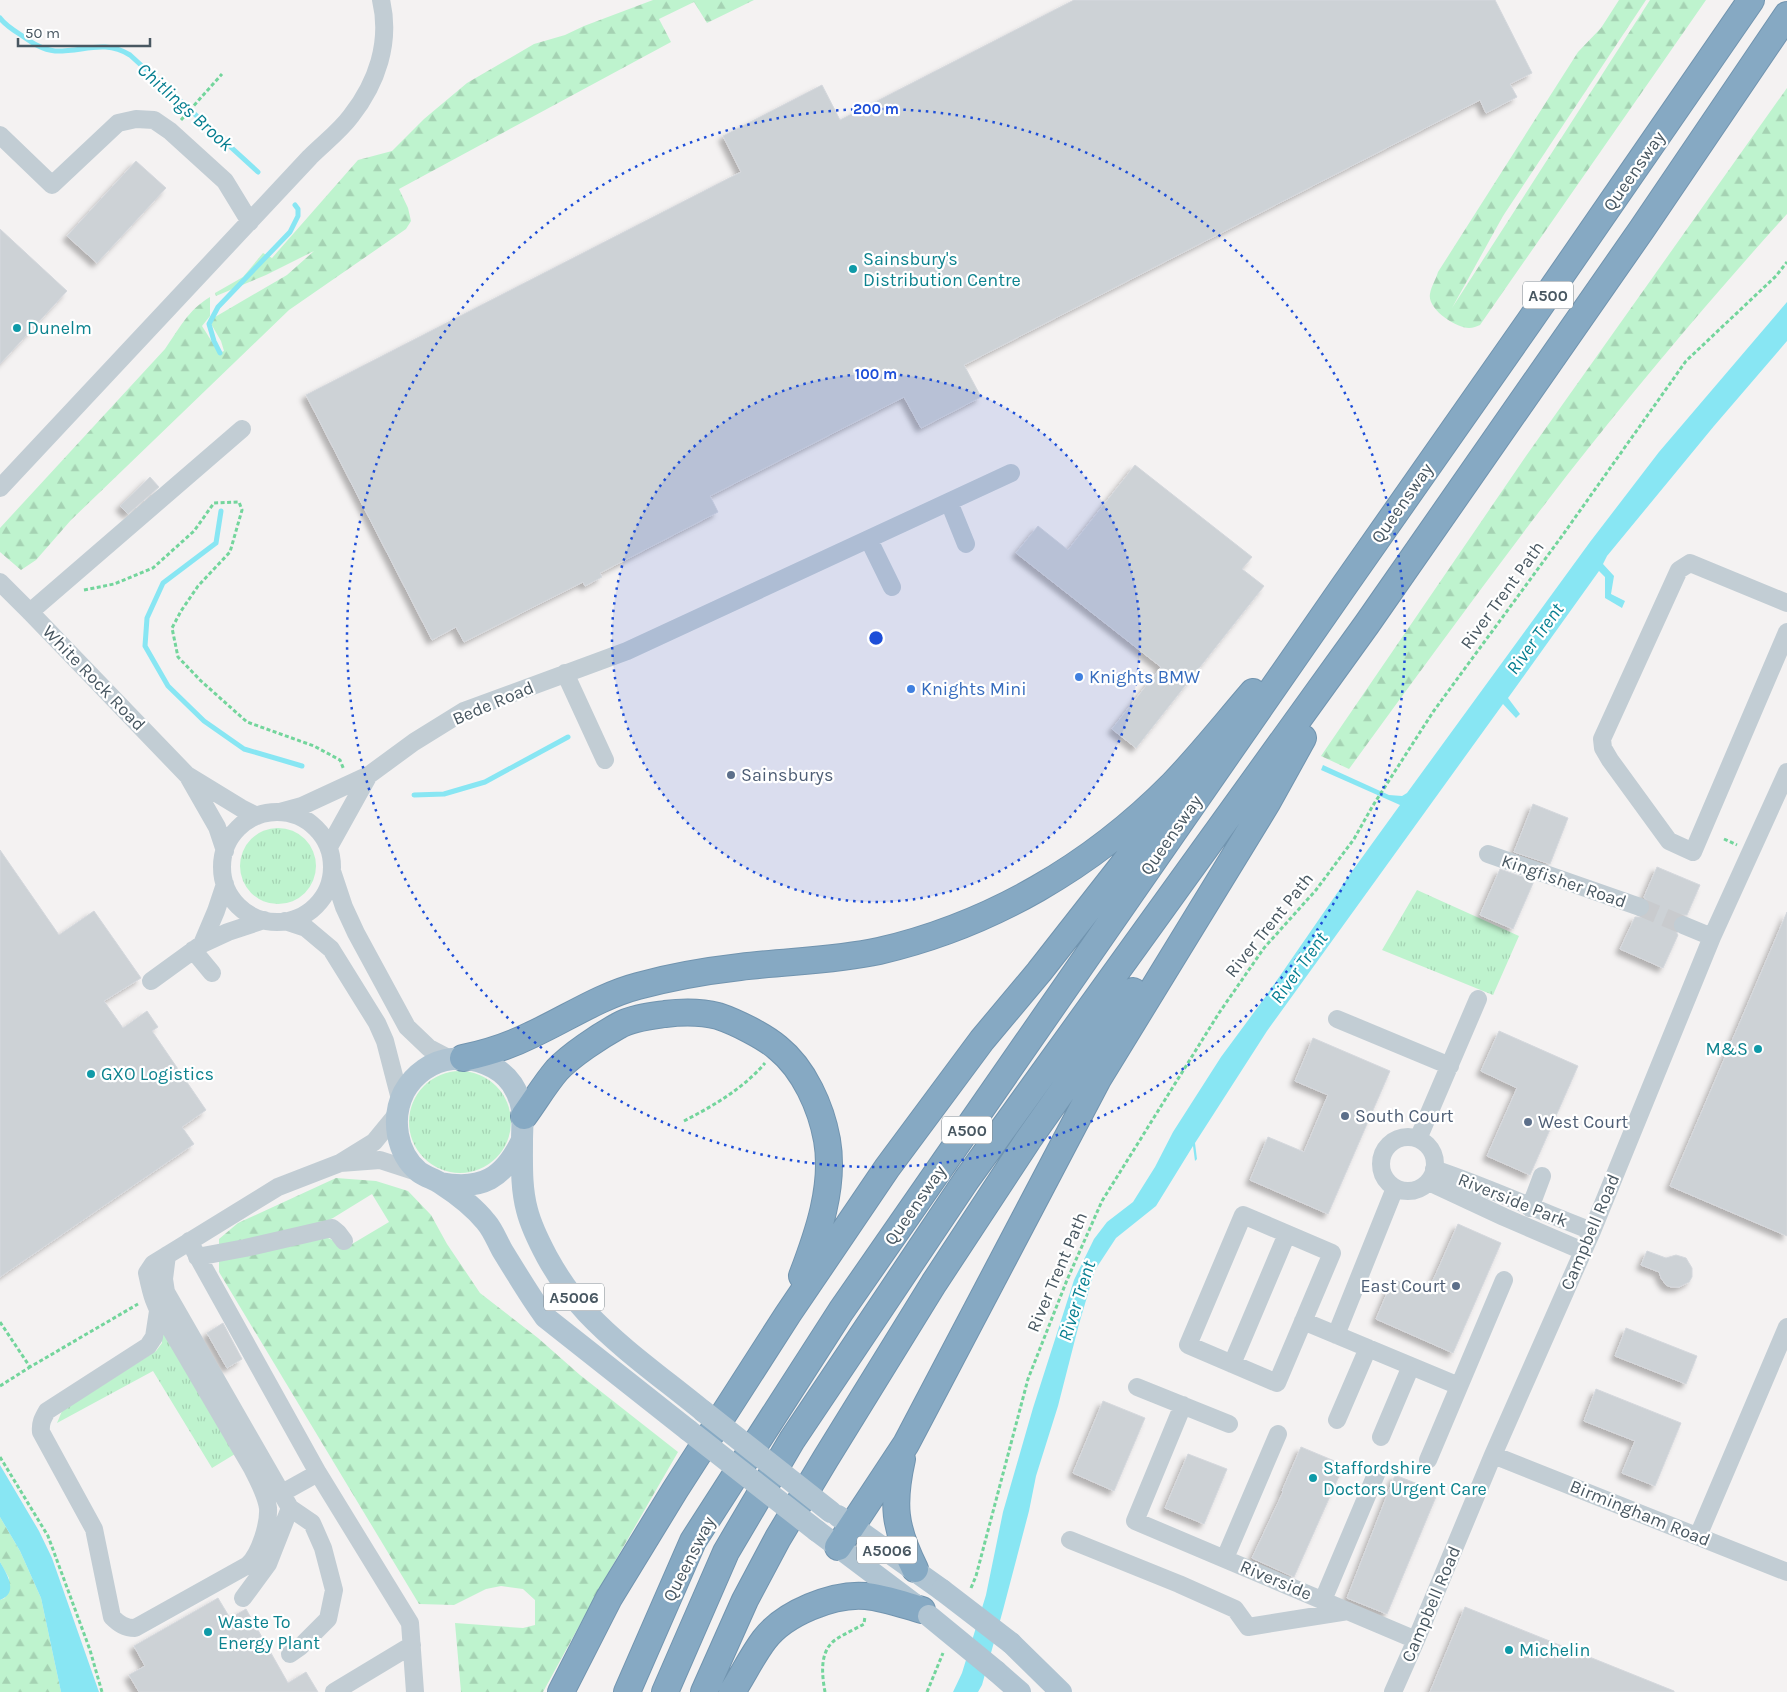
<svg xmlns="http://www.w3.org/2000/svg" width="1787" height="1692" viewBox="0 0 1787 1692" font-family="Karla,sans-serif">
	<defs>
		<pattern id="grass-tufts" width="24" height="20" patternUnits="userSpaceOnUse" patternTransform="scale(1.25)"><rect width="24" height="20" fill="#bef3ce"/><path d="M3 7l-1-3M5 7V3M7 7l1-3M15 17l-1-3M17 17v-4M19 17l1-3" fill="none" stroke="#a5d2b3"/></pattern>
		<pattern id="forest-firs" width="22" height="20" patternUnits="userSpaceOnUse" patternTransform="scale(1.25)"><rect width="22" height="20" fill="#bef3ce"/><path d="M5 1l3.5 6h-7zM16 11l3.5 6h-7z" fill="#a5d2b3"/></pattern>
		<filter id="shadow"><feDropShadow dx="-4.5" dy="4.5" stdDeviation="2.5" flood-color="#0004"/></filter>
	</defs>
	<rect width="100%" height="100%" fill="#f4f2f2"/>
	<!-- grass -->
	<path fill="url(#grass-tufts)" d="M240 866a38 38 0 1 1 76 0a38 38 0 1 1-76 0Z
		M1417,890L1519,936L1493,995L1382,950Z
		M409 1122a51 51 0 1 1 102 0a51 51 0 1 1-102 0Z
		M162,1329L235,1454L212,1468L153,1371L57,1423L62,1411L156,1351L162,1343Z"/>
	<!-- forest -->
	<path fill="url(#forest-firs)" d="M653,0H754L707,23L694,2L659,19L671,42L399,189L408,208L411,221L406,229L289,310L71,520L36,560L21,570L0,552V528L165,349C179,329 188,310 210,297V316L202,326L219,353L224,351L221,341L210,322L215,317L287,275L314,251L266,275L216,296L215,293L243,277L263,253L272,258L358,160L392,151L424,119L467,83L534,44L565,35L584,26Z
		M1619,0H1646L1503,216L1452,308L1650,0H1706L1480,325C1477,326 1473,328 1469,328C1456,328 1427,309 1430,294C1431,287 1436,279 1438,272L1578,52L1601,28Z
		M1787,88V214C1711,298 1638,385 1568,474C1493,571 1421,670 1349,769L1321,756L1526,456Z
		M336,1178L376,1181L408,1191L431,1215L447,1244L480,1293L538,1338L580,1375L678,1452L607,1575L543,1692H461L455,1623L523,1628L535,1625V1600L523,1589L501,1586L486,1589L454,1605L419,1604L219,1272V1256L326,1237L347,1247L389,1222L372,1194L333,1218L316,1226L219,1248V1239L238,1223Z
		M0,1517L20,1551L41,1598L61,1692H0V1600L5,1598L9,1578L0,1562Z"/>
	<!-- water -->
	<path fill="#88e6f3" d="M1787,302V341L1714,426L1607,556L1603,564L1614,576L1611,594L1625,601L1622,608L1605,598V577L1599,571L1508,698L1520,714L1516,718L1503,704L1267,1031L1195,1143L1197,1159L1195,1161L1193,1146L1156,1206L1116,1238L1095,1270L1079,1324L1058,1406L1036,1476L1029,1511L1003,1610L982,1685L978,1692H953L962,1673L986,1595L1003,1512L1033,1408L1074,1280L1094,1239L1107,1222L1133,1202L1155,1167L1173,1132L1221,1057L1266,996L1353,870L1400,805L1321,770L1323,765L1389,795L1402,796L1407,793L1590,542L1659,452Z
		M0,1465L39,1531L52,1558L99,1692H61L41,1598L20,1551L0,1517Z
		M0,1562C7,1574 19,1593 0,1600Z"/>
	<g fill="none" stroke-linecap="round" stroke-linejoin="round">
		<!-- stream -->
		<path stroke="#88e6f3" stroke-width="5" d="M0,18C5,25 13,30 21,35C31,42 42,50 55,51C83,52 104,39 130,55L258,172
			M220,353L214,341L209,324L218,307L290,232L298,216V209L295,205
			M221,511L216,543L163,583L147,618L145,646L168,686L204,721L244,749L302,766
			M414,795L444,794L485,782L568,737"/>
	</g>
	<!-- building -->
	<path fill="#cdd2d6" stroke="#d5d8dd" filter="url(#shadow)" d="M1074,0H1495L1532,73L1510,84L1517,97L1486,113L1480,100L964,365L981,397L921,428L904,397L710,496L718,512L600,573L602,577L585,586L583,582L464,642L456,627L432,640L306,395L741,172L723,136L822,85L840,120Z
		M136,161L166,188L97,263L67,236Z
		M0,229L67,291L0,364Z
		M1135,465L1252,557L1242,569L1264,586L1136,748L1112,729L1161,667L1016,553L1038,526L1068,550Z
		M150,477L159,487L128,514L120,506Z
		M1533,804L1568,818L1550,864L1514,852Z
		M0,850L59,935L94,911L141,978L104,1001L123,1028L147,1011L158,1027L152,1031L206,1110L182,1127L194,1144L0,1277Z
		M1657,867L1700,885L1687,915H1681L1673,921V927L1678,935L1663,968L1620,949L1635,917H1642L1650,911V905L1644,897Z
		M1500,869L1534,881L1513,929L1480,915Z
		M1787,912V1236L1670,1186Z
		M1499,1031L1578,1066L1530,1175L1487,1156L1517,1088L1481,1071Z
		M1313,1038L1390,1071L1328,1214L1250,1180L1268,1137L1304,1152L1328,1095L1295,1081Z
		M1458,1224L1501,1243L1453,1353L1376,1319L1393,1279L1427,1294Z
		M1647,1251L1666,1258L1676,1255L1686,1258L1692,1268V1277L1689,1282L1679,1287H1671L1666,1285L1661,1278L1659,1272L1641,1265Z
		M223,1323L242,1359L227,1368L207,1333Z
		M1626,1328L1697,1356L1686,1384L1615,1356Z
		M1596,1389L1681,1423L1655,1486L1622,1473L1635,1441L1584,1421Z
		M1103,1401L1145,1418L1114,1491L1073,1473Z
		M1301,1447L1344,1465L1294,1577L1252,1558L1283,1492L1282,1491Z
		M1188,1454L1227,1469L1204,1524L1165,1508Z
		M1395,1475L1438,1492L1387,1614L1347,1598Z
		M218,1598L230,1618L246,1609L288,1683L306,1672L318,1692H139L129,1675L145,1666L134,1646Z
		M1465,1607L1674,1691V1692H1430Z"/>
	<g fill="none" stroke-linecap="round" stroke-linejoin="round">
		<!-- minor-tunnel -->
		<path stroke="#c9cbce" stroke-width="18" stroke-dasharray="18 9" stroke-linecap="butt" d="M1640,907L1683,925"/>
		<!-- highway casing -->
		<g stroke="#7194af" stroke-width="28">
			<path id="highway" d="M463,1058C487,1053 509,1046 531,1035C566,1019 600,996 638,986C671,977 705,971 740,967C786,961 833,961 879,951C991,925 1092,866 1173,784C1201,755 1227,722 1253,692
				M524,1116C535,1101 545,1084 557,1070C571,1055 600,1036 618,1026C631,1018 651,1016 665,1014C682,1012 702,1012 718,1016C736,1022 764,1036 778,1048C804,1069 821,1107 827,1140C835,1186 818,1234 802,1276
				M902,1459C892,1504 894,1527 915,1569
				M838,1547L906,1444L1098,1079L1267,803L1303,738
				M561,1692L609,1598L675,1490L788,1314L887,1168L982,1040L1039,972L1184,787
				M627,1692L693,1541L841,1311L1342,589L1529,322L1751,0
				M665,1692L726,1552L792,1440L967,1179L1367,624L1642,229L1787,15
				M704,1692L745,1600L778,1538L826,1458L934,1283L1028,1140L1133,991
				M732,1692C743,1675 752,1656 764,1640C784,1613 834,1593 866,1596C885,1598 904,1605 922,1610"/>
		</g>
		<!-- path -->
		<path stroke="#73d59c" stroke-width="3" stroke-dasharray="4 2.5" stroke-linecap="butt" d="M181,120L222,74
			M84,590L114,584L153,568L194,531L214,503L239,502L242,510L230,552L198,586L181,611L172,628L178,657L201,681L247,722L314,746L340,760L344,770
			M1724,839L1737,845
			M684,1121C713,1106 744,1088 765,1063
			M0,1322L30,1367L138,1304
			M0,1386L30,1367
			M0,1457L48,1536L90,1650L102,1692
			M971,1588L976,1576L1028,1379L1067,1280L1102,1201L1219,1013L1264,948L1316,890L1354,839L1372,807L1433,712L1562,536L1686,361L1776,276L1787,262
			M825,1692C822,1675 819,1652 835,1640C844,1634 855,1629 864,1624L865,1616
			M927,1692L943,1653"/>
		<!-- minor -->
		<path stroke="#c2cdd4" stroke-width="18" d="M0,135L52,185L118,123L136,119L154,120L170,131L225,181L250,222
			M0,488L310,157C324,143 340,131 351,116C377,83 391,42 381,0
			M949,502L966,544
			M869,540L892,587
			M0,582L30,612L187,775L241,808L257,816
			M1787,603L1690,563L1679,570L1602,739L1603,748L1610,760L1669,841L1693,852L1787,632
			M30,612L242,429
			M565,673L605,760
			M189,778L217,827L225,851
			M280,812L302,806L369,775L414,742L464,711L627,651L1011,473
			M222 867a55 55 0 1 1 110 0a55 55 0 1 1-110 0Z
			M329,847L369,775
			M1488,854L1640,907
			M332,871L344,907L356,933L407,1027L429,1048L450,1059
			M285,921L306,928L331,949L377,1023L385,1041L400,1099
			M1683,925L1712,937
			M202,944L216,911L225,884
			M193,950L212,973
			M151,981L202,944L228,932L264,920
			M1337,1019L1450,1066
			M397,1114L374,1142L340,1163L380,1160L420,1173
			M1381 1164a27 27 0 1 1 54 0a27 27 0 1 1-54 0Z
			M1418,1139L1478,999
			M1434,1169C1488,1187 1539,1211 1592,1231
			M1429,1182L1504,1217L1583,1251
			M1530,1208L1542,1176
			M1243,1215L1332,1253L1277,1383L1188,1345Z
			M189,1241L318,1473L410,1623L415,1692
			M167,1255L164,1279L166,1292L290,1508L268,1564L243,1598
			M197,1257L245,1248L332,1228L338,1233L344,1241
			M158,1311L154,1337L148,1346L47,1411C43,1418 40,1423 41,1432L94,1529L112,1617C119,1624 125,1628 135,1628L248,1565C260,1554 269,1524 268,1508C266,1494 258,1480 252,1468L167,1323C154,1307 151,1292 147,1273L153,1264L278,1187L340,1163
			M1303,1321L1459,1386
			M1336,1335L1395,1188
			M1232,1364L1287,1234
			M1137,1387L1229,1424
			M1183,1405L1135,1521L1416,1640
			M1337,1420L1368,1348
			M1381,1437L1411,1366
			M1493,1455L1787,1572
			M1428,1460L1504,1280
			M282,1493L318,1473
			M1698,1536L1787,1327
			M1070,1540L1179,1584L1235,1609L1248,1627L1348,1611
			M1225,1558L1278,1434
			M1323,1600L1377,1472
			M290,1654L300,1647L328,1619L334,1590L323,1548L312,1523L290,1508
			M334,1692L412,1645
			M1393,1692L1416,1640L1493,1455L1592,1231L1712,937L1787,772"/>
		<!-- major -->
		<path stroke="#b0c4d2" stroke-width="22" d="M440,1183C482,1191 504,1178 522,1140
			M688,1430L545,1317L536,1304C524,1286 513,1268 502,1250C497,1241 493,1230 486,1222C474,1207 457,1194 440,1183C434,1179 426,1177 419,1172C396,1153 391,1118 404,1092C414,1074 432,1061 452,1059C474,1057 499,1065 512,1084C526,1106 522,1118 522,1142C522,1164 521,1188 527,1210C531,1226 539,1242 547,1257C558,1277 571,1296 587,1313C621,1349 664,1379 703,1411
			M838,1516L942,1590
			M817,1531L918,1607
			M1011,1643L1061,1692
			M996,1671L1020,1692"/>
		<!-- highway -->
		<use href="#highway" stroke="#86a9c3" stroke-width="26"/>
		<!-- major-bridge -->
		<path stroke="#b0c4d2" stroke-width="22" d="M703,1411L831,1512
			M688,1430L817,1531
			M942,1590L1011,1643
			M929,1616L996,1671"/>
	</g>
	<!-- distance rings -->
	<circle cx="876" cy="638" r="264" fill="#1d4ed8" fill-opacity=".12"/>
	<g fill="none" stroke="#1d4ed8" stroke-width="2.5" stroke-dasharray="2.5 5">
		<circle cx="876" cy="638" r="264"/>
		<circle cx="876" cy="638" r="529"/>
	</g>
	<!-- markers -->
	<g fill="#0f9aa8" stroke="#fff" stroke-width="2">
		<circle cx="853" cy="269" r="5"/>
		<circle cx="17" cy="328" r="5"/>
		<circle cx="1758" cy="1049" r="5"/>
		<circle cx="91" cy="1074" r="5"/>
		<circle cx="1313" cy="1478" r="5"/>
		<circle cx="208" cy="1632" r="5"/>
		<circle cx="1509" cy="1650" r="5"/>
	</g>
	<g fill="#3f7fe0" stroke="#fff" stroke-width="2">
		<circle cx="1079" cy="677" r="5"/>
		<circle cx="911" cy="689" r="5"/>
	</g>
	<g fill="#5c6f8a" stroke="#fff" stroke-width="2">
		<circle cx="731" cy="775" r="5"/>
		<circle cx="1345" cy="1116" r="5"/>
		<circle cx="1528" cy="1122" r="5"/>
		<circle cx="1456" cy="1286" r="5"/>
	</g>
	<g text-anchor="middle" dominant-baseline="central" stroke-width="4.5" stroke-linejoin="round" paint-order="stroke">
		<!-- shield labels -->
		<g fill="#fff" stroke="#7f8990" stroke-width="1">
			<rect x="1523" y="281.5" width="50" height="27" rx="4"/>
			<rect x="942" y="1116.5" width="50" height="27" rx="4"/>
			<rect x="544" y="1283.5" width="60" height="27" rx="4"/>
			<rect x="857" y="1536.5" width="60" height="27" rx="4"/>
		</g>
		<g font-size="16" font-weight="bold" fill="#485761">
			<text x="1548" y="295">A500</text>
			<text x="967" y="1130">A500</text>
			<text x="574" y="1297">A5006</text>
			<text x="887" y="1550">A5006</text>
		</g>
		<!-- street labels -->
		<g font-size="18" fill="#485761" stroke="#fff">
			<text transform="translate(1634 171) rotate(-55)">Queensway</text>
			<text transform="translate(1402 503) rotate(-55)">Queensway</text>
			<text transform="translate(1502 595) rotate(-54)">River Trent Path</text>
			<text transform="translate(94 678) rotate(46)">White Rock Road</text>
			<text transform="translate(493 703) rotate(-23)">Bede Road</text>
			<text transform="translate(1171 835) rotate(-55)">Queensway</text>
			<text transform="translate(1564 881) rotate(19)">Kingfisher Road</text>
			<text transform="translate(1269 925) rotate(-51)">River Trent Path</text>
			<text transform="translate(1513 1200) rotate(22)">Riverside Park</text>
			<text transform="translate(915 1205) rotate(-55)">Queensway</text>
			<text transform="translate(1590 1232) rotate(-67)">Campbell Road</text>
			<text transform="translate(1057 1272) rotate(-67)">River Trent Path</text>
			<text transform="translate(1640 1513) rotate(22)">Birmingham Road</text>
			<text transform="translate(689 1559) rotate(-63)">Queensway</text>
			<text transform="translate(1276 1580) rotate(23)">Riverside</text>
			<text transform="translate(1431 1604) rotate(-67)">Campbell Road</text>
		</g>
		<!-- culture labels -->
		<g font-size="18" fill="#0d838f" stroke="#fff" text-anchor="start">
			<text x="863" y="259">Sainsbury's<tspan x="863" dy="21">Distribution Centre</tspan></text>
			<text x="27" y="328">Dunelm</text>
			<text x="1748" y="1049" text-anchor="end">M&amp;S</text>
			<text x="101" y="1074">GXO Logistics</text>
			<text x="1323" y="1468">Staffordshire<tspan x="1323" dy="21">Doctors Urgent Care</tspan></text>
			<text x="218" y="1622">Waste To<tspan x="218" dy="21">Energy Plant</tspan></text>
			<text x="1519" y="1650">Michelin</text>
		</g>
		<!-- shop labels -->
		<g font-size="18" fill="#366cbe" stroke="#fff" text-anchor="start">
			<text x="1089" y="677">Knights BMW</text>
			<text x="921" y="689">Knights Mini</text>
		</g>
		<!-- service labels -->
		<g font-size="18" fill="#4e5e75" stroke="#fff" text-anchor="start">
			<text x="741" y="775">Sainsburys</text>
			<text x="1355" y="1116">South Court</text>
			<text x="1538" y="1122">West Court</text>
			<text x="1446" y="1286" text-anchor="end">East Court</text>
		</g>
		<!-- water labels -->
		<g font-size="19" font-style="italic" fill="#057e90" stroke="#fff">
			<text transform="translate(185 107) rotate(42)">Chitlings Brook</text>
			<text transform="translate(1535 639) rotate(-54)">River Trent</text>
			<text transform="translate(1299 968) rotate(-54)">River Trent</text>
			<text transform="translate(1077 1301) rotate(-72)">River Trent</text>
		</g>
	</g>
	<circle cx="876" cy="638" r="8" fill="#1d4ed8" stroke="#fff" stroke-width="2.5"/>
	<g font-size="15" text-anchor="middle" font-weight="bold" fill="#1d4ed8" stroke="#fff" stroke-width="4.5" stroke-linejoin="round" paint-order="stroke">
		<text x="876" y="114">200 m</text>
		<text x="876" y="379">100 m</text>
	</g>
	<!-- scale -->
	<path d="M18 38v8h132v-8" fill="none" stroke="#485761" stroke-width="2.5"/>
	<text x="25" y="38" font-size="15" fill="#485761" stroke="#ffffff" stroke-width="4" paint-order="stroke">50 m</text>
</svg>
